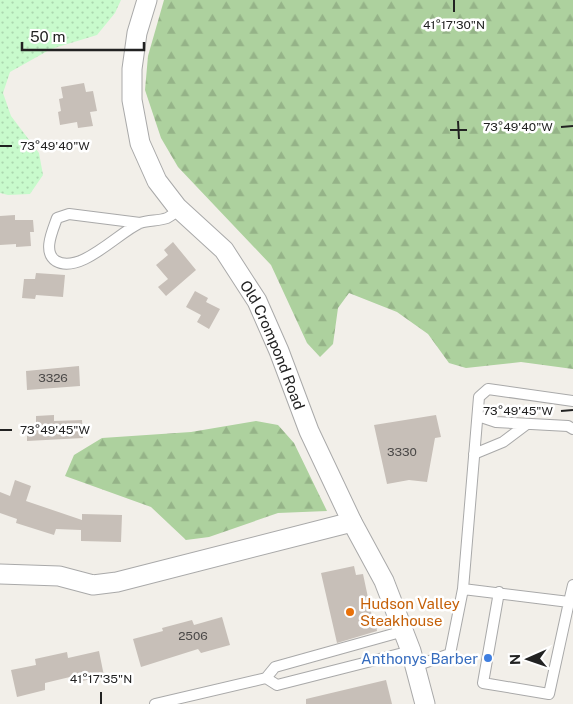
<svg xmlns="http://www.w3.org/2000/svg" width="573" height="704" viewBox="0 0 573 704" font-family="'Public Sans',sans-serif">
	<defs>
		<pattern id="forest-firs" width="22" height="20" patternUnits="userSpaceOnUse" patternTransform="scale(1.25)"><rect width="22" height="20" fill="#add19e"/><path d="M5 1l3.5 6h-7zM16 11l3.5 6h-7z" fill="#95b388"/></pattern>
		<pattern id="park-dots" width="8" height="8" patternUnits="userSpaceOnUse" patternTransform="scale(1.25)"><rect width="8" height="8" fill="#c8facc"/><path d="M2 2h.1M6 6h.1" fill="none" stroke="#acd6af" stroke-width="1.8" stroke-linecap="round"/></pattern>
	</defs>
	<rect width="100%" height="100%" fill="#f2efe9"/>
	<!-- forest -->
	<path fill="url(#forest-firs)" d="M164,0H573V369L521,362L466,368L449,363L428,334L397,312L349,293L338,308L333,344L320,357L307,343L271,265L178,167L161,138L145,90L148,56Z
		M256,421L278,425L294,443L327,511L278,513L209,537L186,540L151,507L65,476L74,455L102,438L191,432Z"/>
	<!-- park -->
	<path fill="url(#park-dots)" d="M0,0H121L115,13L97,35L51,49L10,72L3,93L11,116L39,153L43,175L30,194L8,195L0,193Z"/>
	<!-- building -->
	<path fill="#c7bfb8" d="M84,83L86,92L93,91L97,111L90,112L93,126L78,128L77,122L60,125L58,112L61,111L59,99L63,98L61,87Z
		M15,215V220H33L34,232H30L31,246L16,247V244L0,245V216Z
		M173,242L196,270L166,296L158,287L168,279L156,265L168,255L164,250Z
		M36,273L65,275L63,297L36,295L35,299L22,298L24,279H35Z
		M195,291L208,298L206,302L220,309L209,329L197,322L201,315L186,307Z
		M79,366L80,386L27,390L26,371Z
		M54,415V421L82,420L83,438L27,441V427L36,426V416Z
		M436,415L441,437L435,438L427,482L409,480L387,484L374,425Z
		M15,480L31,486L26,501L82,520V514L122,515L121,542L81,541V530L56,529L54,535L16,523L17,519L0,513V492L10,496Z
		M354,566L356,575L363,574L373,621L375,620L377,631L337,643L321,573Z
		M222,617L230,645L201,653L198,649L141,667L133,639L163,631L162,628L192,620L194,625Z
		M99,651L104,676L78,682L77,680H75L74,676L45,683V690L17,697L11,670L36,665L35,659L67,652L68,658Z
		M386,680L392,704H306V699Z"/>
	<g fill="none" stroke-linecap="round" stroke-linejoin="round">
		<!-- lane casing -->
		<g stroke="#a9a9a9" stroke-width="12">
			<path id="lane" d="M140,223L69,214L57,218C53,230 42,252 56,261C80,275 119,232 140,223C149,220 159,221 167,218C171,216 176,212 180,209
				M478,416L496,422L568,426L573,429
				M474,454L503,442L527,424
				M463,589L569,602L549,694L483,683L499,592
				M569,602L573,585
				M415,666L450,654L463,589L479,397L488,389L573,401
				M266,678L277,685L411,651
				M155,704L266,678L275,667L404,631"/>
		</g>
		<!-- street casing -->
		<g stroke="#a9a9a9" stroke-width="21">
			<g id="street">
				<path id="s1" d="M147,0L137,33L132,69V100L140,143L157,181L177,207L224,250L257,301L279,351L309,431L352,522L384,581L411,651L425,704"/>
				<path d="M0,574L59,576L93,585L117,582L352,522"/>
			</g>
		</g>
		<!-- lane -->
		<use href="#lane" stroke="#fff" stroke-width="10"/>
		<!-- street -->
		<use href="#street" stroke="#fff" stroke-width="19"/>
	</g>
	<!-- ticks -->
	<path fill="none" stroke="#222" stroke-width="2" d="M454,0V12M458,121L459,139M561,127L573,126M450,130H467M0,146H12M561,411L573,410M0,430H12M101,692V704"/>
	<!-- markers -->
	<circle fill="#e8710a" stroke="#fff" stroke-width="2" cx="350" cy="612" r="5"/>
	<circle fill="#3f7fe0" stroke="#fff" stroke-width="2" cx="488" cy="658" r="5"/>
	<g text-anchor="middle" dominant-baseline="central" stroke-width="5" stroke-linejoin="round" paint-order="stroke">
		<!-- number labels -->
		<g font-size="12" fill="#4b4948">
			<text x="53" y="378">3326</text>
			<text x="402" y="452">3330</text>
			<text x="193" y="636">2506</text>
		</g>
		<!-- street labels -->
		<g font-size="15" fill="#222" stroke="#fff">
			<text stroke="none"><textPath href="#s1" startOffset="391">Old Crompond Road</textPath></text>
		</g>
		<!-- food labels -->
		<g font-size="15" fill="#c56008" stroke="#fff" text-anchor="start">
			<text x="360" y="603">Hudson Valley<tspan x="360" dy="17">Steakhouse</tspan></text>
		</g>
		<!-- shop labels -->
		<g font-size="15" fill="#366cbe" stroke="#fff" text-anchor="end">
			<text x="478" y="658">Anthonys Barber</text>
		</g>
	</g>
	<g font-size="12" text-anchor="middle" fill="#222" stroke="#fff" stroke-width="5" stroke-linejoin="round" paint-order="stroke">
		<text x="454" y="29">41°17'30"N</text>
		<text x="518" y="131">73°49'40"W</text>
		<text x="55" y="150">73°49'40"W</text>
		<text x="518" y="415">73°49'45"W</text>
		<text x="55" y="434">73°49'45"W</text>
		<text x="101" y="683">41°17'35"N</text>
	</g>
	<!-- north arrow -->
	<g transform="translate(528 659) rotate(268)" stroke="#ffffff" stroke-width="4" paint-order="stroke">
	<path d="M0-4L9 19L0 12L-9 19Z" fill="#222222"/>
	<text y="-8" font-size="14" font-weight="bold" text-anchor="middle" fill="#222222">N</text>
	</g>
	<!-- scale -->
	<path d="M22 42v8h122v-8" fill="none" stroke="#222222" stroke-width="2.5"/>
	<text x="30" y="42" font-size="15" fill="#222222" stroke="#ffffff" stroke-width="4" paint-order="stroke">50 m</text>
</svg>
